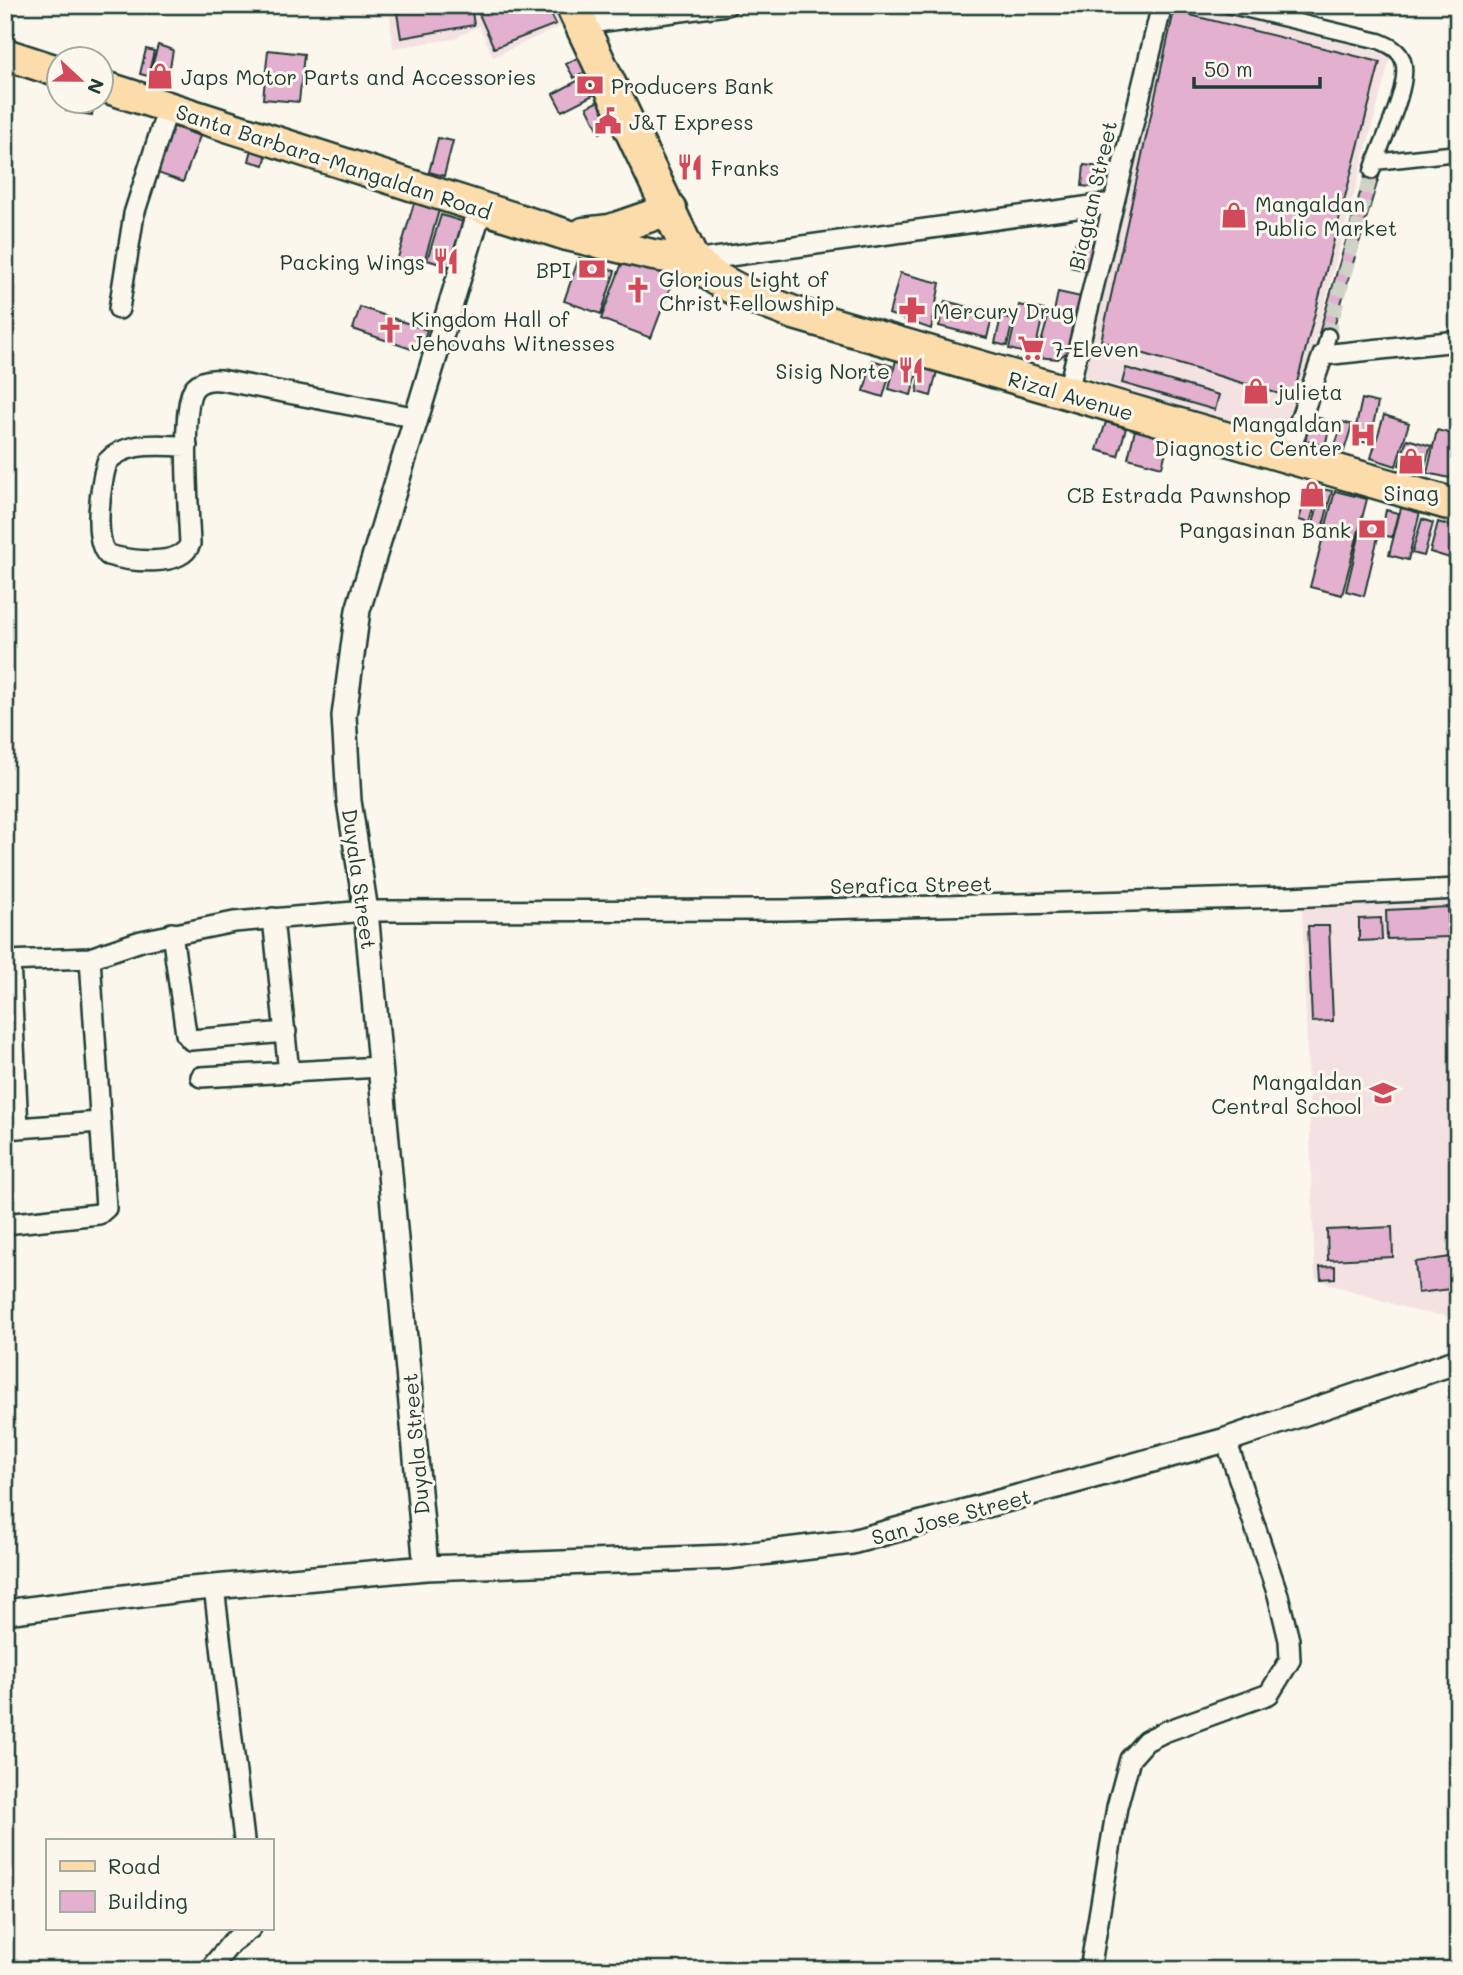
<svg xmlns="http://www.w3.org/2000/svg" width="1463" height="1975" viewBox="0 0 1463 1975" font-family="Mali,sans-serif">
	<rect width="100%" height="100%" fill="#fbf7ec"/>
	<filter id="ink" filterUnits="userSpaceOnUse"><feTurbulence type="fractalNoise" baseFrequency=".0143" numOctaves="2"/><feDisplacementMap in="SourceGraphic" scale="14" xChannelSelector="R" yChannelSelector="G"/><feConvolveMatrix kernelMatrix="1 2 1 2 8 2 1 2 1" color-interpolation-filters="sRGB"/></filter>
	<g filter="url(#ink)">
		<!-- built -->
		<path fill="#f4e2e3" d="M318,5H557L566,24L493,57L479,26L454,39L393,48L390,16Z
			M1169,5H1191L1391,55L1289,439L1083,376Z
			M1458,897V1318L1415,1311L1315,1279L1302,906Z"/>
		<!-- building -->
		<path fill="#e3b1cf" stroke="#1f3d34" stroke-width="2" d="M439,5H471L474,25L401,38L397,13Z
			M475,5H552L555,12L551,14L556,24L494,48Z
			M1174,11L1380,62L1293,398L1101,341Z
			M158,45L173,50L167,85L149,77Z
			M146,49L154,51L148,76L140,74Z
			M268,50L304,54L299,102L263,99Z
			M579,57L586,71L574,78L566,64Z
			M590,74L599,92L562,111L553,94Z
			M602,99L615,125L600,133L587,107Z
			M68,102H94L92,115L66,111Z
			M166,124L200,136L183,182L149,170Z
			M438,138L453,141L444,176L429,172Z
			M252,149L267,153L264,165L249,161Z
			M1084,165L1110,168L1108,189L1082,186Z
			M1367,169L1380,173L1331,337L1319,333Z
			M414,203L439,210L422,269L397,261Z
			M441,215L464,222L450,267L427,260Z
			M1076,241L1095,245L1089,271L1070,267Z
			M579,258L615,271L601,314L564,301Z
			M624,258L674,277L651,338L601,319Z
			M900,273L940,283L931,329L889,314Z
			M1058,292L1081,297L1076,317L1054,312Z
			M945,301L993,313L987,338L939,326Z
			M1019,305L1044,310L1034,355L1009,349Z
			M360,307L427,330L420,352L353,329Z
			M1049,314L1074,320L1067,352L1058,359L1037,357Z
			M1001,317L1013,320L1007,346L995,343Z
			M872,360L892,366L883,397L864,391Z
			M896,360L919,366L911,395L889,389Z
			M922,368L937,371L931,396L917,392Z
			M1126,368L1219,395L1215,410L1122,383Z
			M1362,399L1378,403L1369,443L1353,440Z
			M1307,415L1331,421L1325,446L1301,439Z
			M1384,415L1409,423L1396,466L1371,458Z
			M1456,419L1458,447L1450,478L1427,473L1437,430L1452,434Z
			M1106,422L1126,428L1118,456L1097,450Z
			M1343,422L1352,425L1344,451L1334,448Z
			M1135,430L1169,439L1162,467L1128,458Z
			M1407,439L1431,446L1423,472L1399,465Z
			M1308,488L1319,491L1310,523L1299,520Z
			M1322,489L1332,491L1322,531L1312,528Z
			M1335,491L1367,499L1342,595L1310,587Z
			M1401,508L1420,512L1408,560L1389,555Z
			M1386,510L1398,513L1392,537L1381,535Z
			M1422,519L1433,523L1424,556L1412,553Z
			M1363,520L1381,524L1364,596L1346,591Z
			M1438,522L1458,528L1453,559L1430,552Z
			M1448,907L1449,937L1387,939L1386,910Z
			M1381,918L1382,940L1359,941V919Z
			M1308,926H1329L1333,1021L1312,1022Z
			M1392,1227L1393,1257L1328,1260L1327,1230Z
			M1458,1256V1288L1418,1293L1415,1262Z
			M1335,1266V1278L1321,1279L1320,1267Z"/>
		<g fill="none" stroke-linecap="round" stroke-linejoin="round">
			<!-- pedestrian-tunnel -->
			<path stroke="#cfd2c7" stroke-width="14" stroke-dasharray="14 7" stroke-linecap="butt" d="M1328,336L1372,171"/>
			<!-- pedestrian casing -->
			<g stroke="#1f3d34" stroke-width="19">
				<path id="pedestrian" d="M1227,5L1379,41C1389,45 1400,50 1403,61C1411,86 1380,144 1372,171
					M1375,162L1458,153
					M1323,355L1328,336"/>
			</g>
			<!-- minor casing -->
			<g stroke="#1f3d34" stroke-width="24">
				<path id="minor" d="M582,24L727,5
					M693,261L1113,203
					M119,309L134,214L168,108
					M1067,395L1162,5
					M187,446C159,446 127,440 107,462C101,483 92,540 108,555C129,561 180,568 190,544C189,516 180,403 195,387C204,378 216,379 226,381L418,418
					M1287,458L1323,355L1458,341
					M273,918L289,1073
					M172,933L186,1034L191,1040L286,1032
					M10,960L18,1128
					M5,961L90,958L141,941L234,922L366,911L784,910L1290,897L1458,889
					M201,1077L380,1067
					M5,1129L99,1122
					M5,1224L99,1214L106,1208L90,958
					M214,1587L244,1840
					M209,1970L232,1942L251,1928
					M1090,1970L1117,1807L1130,1759L1146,1741L1164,1732L1269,1694L1290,1660L1289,1640L1278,1595L1226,1440"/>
			</g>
			<!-- tertiary casing -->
			<g stroke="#1f3d34" stroke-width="28">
				<path id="tertiary" d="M426,1568L366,911L349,801L344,716L358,610L480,208
					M5,1612L180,1590L426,1568L728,1557L852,1542L1226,1440L1458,1361"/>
			</g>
			<!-- primary casing -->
			<g stroke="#1f3d34" stroke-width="35">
				<path id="primary" d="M5,54L60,72
					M102,86L567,235L653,255L693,261
					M584,233L610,230L671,209"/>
			</g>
			<!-- trunk casing -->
			<g stroke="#1f3d34" stroke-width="37">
				<path id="trunk" d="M572,5L693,261L717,279L749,296L794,313L1458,506"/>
			</g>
			<!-- pedestrian -->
			<use href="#pedestrian" stroke="#fbf7ec" stroke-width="14"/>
			<!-- minor -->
			<use href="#minor" stroke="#fbf7ec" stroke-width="19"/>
			<!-- tertiary -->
			<use href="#tertiary" stroke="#fbf7ec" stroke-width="23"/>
			<!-- primary -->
			<use href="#primary" stroke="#fddcac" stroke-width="30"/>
			<!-- trunk -->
			<use href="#trunk" stroke="#fddcac" stroke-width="32"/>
		</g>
	</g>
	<!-- icons -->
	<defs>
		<g id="shop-bare" transform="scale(2.1)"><path d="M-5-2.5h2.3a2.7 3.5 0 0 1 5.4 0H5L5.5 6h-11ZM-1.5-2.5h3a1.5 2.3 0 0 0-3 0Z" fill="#d1495b" stroke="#fbf7ec" stroke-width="2.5" paint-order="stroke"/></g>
		<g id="bank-bare" transform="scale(2.1)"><path d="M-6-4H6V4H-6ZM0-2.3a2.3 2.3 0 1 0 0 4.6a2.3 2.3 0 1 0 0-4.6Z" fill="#d1495b" stroke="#fbf7ec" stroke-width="2.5" paint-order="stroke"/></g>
		<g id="civic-bare" transform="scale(2.1)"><path d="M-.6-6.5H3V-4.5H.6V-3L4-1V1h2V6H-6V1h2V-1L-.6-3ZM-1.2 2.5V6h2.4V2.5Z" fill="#d1495b" stroke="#fbf7ec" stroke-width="2.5" paint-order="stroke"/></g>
		<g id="restaurant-bare" transform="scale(2.1)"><path d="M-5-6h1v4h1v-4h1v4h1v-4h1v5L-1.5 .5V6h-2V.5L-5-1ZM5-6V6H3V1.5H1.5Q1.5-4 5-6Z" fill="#d1495b" stroke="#fbf7ec" stroke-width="2.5" paint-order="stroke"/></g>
		<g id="church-bare" transform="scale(2.1)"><path d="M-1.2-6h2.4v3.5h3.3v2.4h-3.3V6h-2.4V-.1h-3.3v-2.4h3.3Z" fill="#d1495b" stroke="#fbf7ec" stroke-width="2.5" paint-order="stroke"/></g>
		<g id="pharmacy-bare" transform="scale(2.1)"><path d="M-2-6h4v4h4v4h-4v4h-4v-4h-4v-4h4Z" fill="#d1495b" stroke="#fbf7ec" stroke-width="2.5" paint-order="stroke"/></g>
		<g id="supermarket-bare" transform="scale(2.1)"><path d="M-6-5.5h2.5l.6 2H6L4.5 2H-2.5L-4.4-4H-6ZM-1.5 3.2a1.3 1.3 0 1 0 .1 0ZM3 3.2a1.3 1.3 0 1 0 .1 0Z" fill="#d1495b" stroke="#fbf7ec" stroke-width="2.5" paint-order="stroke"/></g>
		<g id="hospital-bare" transform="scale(2.1)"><path d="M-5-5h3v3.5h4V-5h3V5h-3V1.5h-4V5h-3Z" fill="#d1495b" stroke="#fbf7ec" stroke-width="2.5" paint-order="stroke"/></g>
		<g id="school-bare" transform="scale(2.1)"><path d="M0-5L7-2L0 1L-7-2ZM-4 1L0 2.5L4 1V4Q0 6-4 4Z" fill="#d1495b" stroke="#fbf7ec" stroke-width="2.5" paint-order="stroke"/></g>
	</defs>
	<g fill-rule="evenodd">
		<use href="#shop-bare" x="160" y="76"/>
		<use href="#bank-bare" x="590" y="85"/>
		<use href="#civic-bare" x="608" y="121"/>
		<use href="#restaurant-bare" x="690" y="167"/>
		<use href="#shop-bare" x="1234" y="215"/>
		<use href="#restaurant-bare" x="446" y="261"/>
		<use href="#bank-bare" x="592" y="269"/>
		<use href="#church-bare" x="638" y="290"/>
		<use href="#pharmacy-bare" x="912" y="310"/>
		<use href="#church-bare" x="390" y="330"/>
		<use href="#supermarket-bare" x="1031" y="348"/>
		<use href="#restaurant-bare" x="911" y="370"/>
		<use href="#shop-bare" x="1256" y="391"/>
		<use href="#hospital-bare" x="1363" y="435"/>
		<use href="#shop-bare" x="1411" y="461"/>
		<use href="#shop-bare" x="1312" y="494"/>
		<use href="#bank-bare" x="1372" y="529"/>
		<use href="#school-bare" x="1383" y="1093"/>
	</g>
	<g text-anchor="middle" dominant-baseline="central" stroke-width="6" stroke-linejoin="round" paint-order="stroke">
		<!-- poi labels -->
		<g font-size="21" fill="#1f3d34" stroke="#fbf7ec" text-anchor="start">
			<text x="181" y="76">Japs Motor Parts and Accessories</text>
			<text x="611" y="85">Producers Bank</text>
			<text x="629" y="121">J&amp;T Express</text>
			<text x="711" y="167">Franks</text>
			<text x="1255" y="203">Mangaldan<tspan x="1255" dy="24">Public Market</tspan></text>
			<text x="425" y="261" text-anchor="end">Packing Wings</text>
			<text x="571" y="269" text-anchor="end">BPI</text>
			<text x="659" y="278">Glorious Light of<tspan x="659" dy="24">Christ Fellowship</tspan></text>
			<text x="933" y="310">Mercury Drug</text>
			<text x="411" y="318">Kingdom Hall of<tspan x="411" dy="24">Jehovahs Witnesses</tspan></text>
			<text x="1052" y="348">7-Eleven</text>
			<text x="890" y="370" text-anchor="end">Sisig Norte</text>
			<text x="1277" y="391">julieta</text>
			<text x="1342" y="423" text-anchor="end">Mangaldan<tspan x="1342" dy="24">Diagnostic Center</tspan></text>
			<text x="1411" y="492" text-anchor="middle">Sinag</text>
			<text x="1291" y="494" text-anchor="end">CB Estrada Pawnshop</text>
			<text x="1351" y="529" text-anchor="end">Pangasinan Bank</text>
			<text x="1362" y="1081" text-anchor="end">Mangaldan<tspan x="1362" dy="24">Central School</tspan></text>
		</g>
		<!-- street labels -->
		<g font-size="21" fill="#1f3d34" stroke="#fbf7ec">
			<text transform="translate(334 161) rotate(18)">Santa Barbara-Mangaldan Road</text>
			<text transform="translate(1092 195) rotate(-77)">Biagtan Street</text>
			<text transform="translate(1071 395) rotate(16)">Rizal Avenue</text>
			<text transform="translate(360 879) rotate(82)">Duyala Street</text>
			<text transform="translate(911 884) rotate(-1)">Serafica Street</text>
			<text transform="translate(415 1444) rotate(-95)">Duyala Street</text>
			<text transform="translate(951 1516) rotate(-15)">San Jose Street</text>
		</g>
	</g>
	<!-- margin -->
	<rect width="1463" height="1975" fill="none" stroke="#fbf7ec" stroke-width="28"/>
	<rect x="14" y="14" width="1435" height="1947" fill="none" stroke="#1f3d34" stroke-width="2.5" filter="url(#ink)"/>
	<!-- legend -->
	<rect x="46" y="1839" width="228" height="91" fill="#fbf7ec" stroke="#a3ada2" stroke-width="2"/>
	<rect x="60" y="1861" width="35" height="10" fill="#fddcac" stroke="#a3ada2" stroke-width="2"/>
	<text x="108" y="1874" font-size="21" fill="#1f3d34">Road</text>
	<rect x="60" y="1891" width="35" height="21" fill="#e3b1cf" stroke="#a3ada2" stroke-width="2"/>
	<text x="108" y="1909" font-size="21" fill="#1f3d34">Building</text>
	<!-- north arrow -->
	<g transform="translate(80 80) rotate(112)"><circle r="33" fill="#fbf7ec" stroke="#a3ada2" stroke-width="2"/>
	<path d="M0-5L12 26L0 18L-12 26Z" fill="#d1495b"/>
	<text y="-10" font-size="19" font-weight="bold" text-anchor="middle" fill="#1f3d34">N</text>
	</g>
	<!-- scale -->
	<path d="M1194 77v10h126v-10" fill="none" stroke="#1f3d34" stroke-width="3.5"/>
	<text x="1204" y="77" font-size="21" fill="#1f3d34" stroke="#fbf7ec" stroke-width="5" paint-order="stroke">50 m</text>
</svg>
